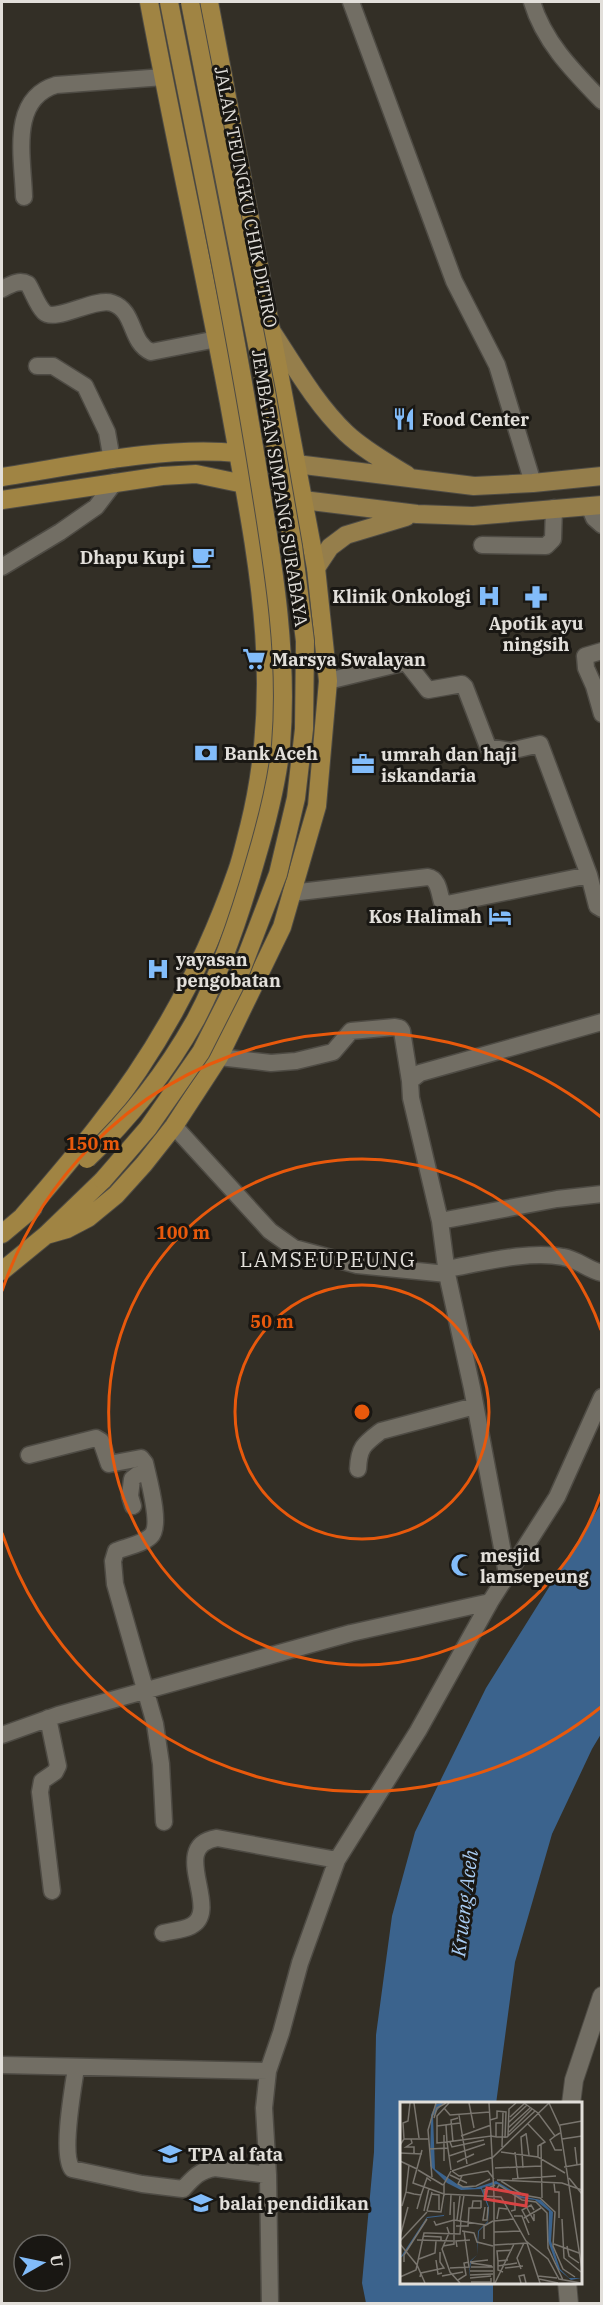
<svg xmlns="http://www.w3.org/2000/svg" width="603" height="2305" viewBox="0 0 603 2305" font-family="'IBM Plex Serif',serif">
	<rect width="100%" height="100%" fill="#332f26"/>
	<!-- water -->
	<path fill="#3b638d" d="M601,1504V1734L592,1749L552,1834L515,1962L496,2104H402V2282L493,2283V2303H366L362,2283L374,2152L376,2035L392,1916L415,1832L486,1688Z"/>
	<g fill="none" stroke-linecap="round" stroke-linejoin="round">
		<!-- minor casing -->
		<g stroke="#4e4b44" stroke-width="19">
			<path id="minor" d="M351,2L454,281L497,365L533,483
				M532,2C544,42 573,71 602,101
				M24,197C23,158 9,99 56,85L164,77
				M2,289C10,285 19,279 28,284C33,292 37,305 44,312C55,323 95,297 112,303C136,311 129,342 151,352L217,339
				M37,366H53L85,386L107,432L112,460
				M589,506L594,518L602,525
				M482,545L546,546L553,539L554,508
				M2,567L60,532L96,507L115,482
				M602,651L585,656L586,668L594,686L602,714
				M328,681L406,662L428,690L462,684L465,687L488,747L510,751L540,744L589,875
				M291,893L428,877C439,879 439,893 442,902L447,904L589,875L597,906L602,909
				M219,1057L271,1063L296,1061L333,1052L351,1031L395,1027L400,1028L402,1031L410,1081
				M174,1126L270,1231L294,1248L357,1265L447,1274L472,1388L507,1574
				M440,1221L557,1199L602,1194
				M447,1269C481,1263 529,1250 563,1257C577,1259 588,1270 602,1273
				M447,1274L440,1221L411,1098L410,1081L420,1073L602,1022
				M29,1455L96,1438L101,1441L109,1464L141,1458L145,1463C148,1477 162,1526 151,1536C143,1544 126,1547 116,1551L113,1561L115,1584L155,1724L161,1764L164,1822
				M358,1469C359,1447 364,1444 381,1431L475,1406
				M133,1506L130,1496L132,1479L137,1475L147,1473
				M48,1718L58,1766L55,1772L42,1781L40,1792L52,1891
				M2,1735L58,1715L351,1633L490,1602
				M163,1933C172,1931 183,1930 191,1926C223,1910 167,1846 217,1838L337,1860
				M2,2065L268,2071
				M76,2068C73,2088 61,2154 72,2169L142,2184L183,2189C193,2178 200,2170 215,2168L268,2175
				M270,2304L268,2175L264,2108L268,2071L281,2033L300,1963L337,1860L418,1731L490,1602L557,1497L602,1397"/>
		</g>
		<!-- tertiary casing -->
		<g stroke="#4e4b44" stroke-width="20">
			<path id="tertiary" d="M571,2104L574,2080L602,1996
				M567,2282L569,2304"/>
		</g>
		<!-- primary casing -->
		<g stroke="#4e4b44" stroke-width="20">
			<path id="primary" d="M272,332C295,367 316,404 346,433C364,450 386,462 407,475
				M243,454L296,464L474,486L533,483L602,476
				M248,485L303,500L417,514L473,516L602,505
				M316,568L330,547L346,535L406,517"/>
		</g>
		<!-- trunk casing -->
		<g stroke="#4e4b44" stroke-width="20">
			<path id="trunk" d="M2,477C79,465 160,446 238,453
				M2,500L162,476L196,474L244,484
				M23,1216C48,1187 74,1157 98,1126C158,1050 205,963 237,871C242,857 245,842 249,827C286,679 255,549 229,403C204,269 174,136 149,2
				M2,1234L33,1208
				M46,1235L67,1229L88,1218L116,1195L144,1164L174,1126L219,1057L282,927L317,806L328,681L316,568L209,2
				M2,1271L46,1235L103,1180"/>
		</g>
		<!-- minor -->
		<use href="#minor" stroke="#726e64" stroke-width="16"/>
		<!-- tertiary -->
		<use href="#tertiary" stroke="#726e64" stroke-width="18"/>
		<!-- primary -->
		<use href="#primary" stroke="#957e4b" stroke-width="18"/>
		<!-- trunk -->
		<use href="#trunk" stroke="#a08443" stroke-width="18"/>
		<!-- trunk-bridge casing -->
		<g stroke="#4e4b44" stroke-width="20" stroke-linecap="butt">
			<path id="trunk-bridge" d="M87,1159C130,1118 167,1071 196,1019C222,970 241,912 256,859C267,822 277,783 281,745C289,649 271,553 256,459C231,306 199,154 169,2
				M103,1180L148,1128L201,1052L237,981L278,874L296,798L304,729L305,641L293,546L266,391L190,2"/>
		</g>
		<!-- trunk-bridge -->
		<use href="#trunk-bridge" stroke="#a08443" stroke-width="18"/>
	</g>
	<!-- distance rings -->
	<g fill="none" stroke="#e8590c" stroke-width="3">
		<circle cx="362" cy="1412" r="127"/>
		<path d="M601 1494A253 253 0 1 1 601 1330"/>
		<path d="M601 1707A380 380 0 0 1 2 1533M2 1291A380 380 0 0 1 601 1117"/>
	</g>
	<!-- icons -->
	<defs>
		<g id="restaurant-bare" transform="scale(1.8)"><path d="M-5-6h1v4h1v-4h1v4h1v-4h1v5L-1.5 .5V6h-2V.5L-5-1ZM5-6V6H3V1.5H1.5Q1.5-4 5-6Z" fill="#82bcfa" stroke="#191713" stroke-width="2.5" paint-order="stroke"/></g>
		<g id="cafe-bare" transform="scale(1.8)"><path d="M-5.5-4.5H6V0H3Q3 3.5 0 3.5H-2.5Q-5.5 3.5-5.5 0ZM3-3.2v2h1.7v-2ZM-6 4.5H4V6H-6Z" fill="#82bcfa" stroke="#191713" stroke-width="2.5" paint-order="stroke"/></g>
		<g id="hospital-bare" transform="scale(1.8)"><path d="M-5-5h3v3.5h4V-5h3V5h-3V1.5h-4V5h-3Z" fill="#82bcfa" stroke="#191713" stroke-width="2.5" paint-order="stroke"/></g>
		<g id="pharmacy-bare" transform="scale(1.8)"><path d="M-2-6h4v4h4v4h-4v4h-4v-4h-4v-4h4Z" fill="#82bcfa" stroke="#191713" stroke-width="2.5" paint-order="stroke"/></g>
		<g id="supermarket-bare" transform="scale(1.8)"><path d="M-6-5.5h2.5l.6 2H6L4.5 2H-2.5L-4.4-4H-6ZM-1.5 3.2a1.3 1.3 0 1 0 .1 0ZM3 3.2a1.3 1.3 0 1 0 .1 0Z" fill="#82bcfa" stroke="#191713" stroke-width="2.5" paint-order="stroke"/></g>
		<g id="bank-bare" transform="scale(1.8)"><path d="M-6-4H6V4H-6ZM0-2.3a2.3 2.3 0 1 0 0 4.6a2.3 2.3 0 1 0 0-4.6Z" fill="#82bcfa" stroke="#191713" stroke-width="2.5" paint-order="stroke"/></g>
		<g id="office-bare" transform="scale(1.8)"><path d="M-6-3h4V-5.5h4V-3h4V5H-6ZM-1-4.5V-3h2v-1.5ZM-6 0V1H6V0Z" fill="#82bcfa" stroke="#191713" stroke-width="2.5" paint-order="stroke"/></g>
		<g id="hotel-bare" transform="scale(1.8)"><path d="M-6-4.5h1.5V1H6V5H4.5V3h-9V5H-6ZM-4 0a1.8 1.8 0 1 1 3.6 0ZM.5 0V-2.5h3Q6-2.5 6 0Z" fill="#82bcfa" stroke="#191713" stroke-width="2.5" paint-order="stroke"/></g>
		<g id="mosque-bare" transform="scale(1.8)"><path d="M3.5-4.9A6 6 0 1 0 3.5 4.9A5 5 0 1 1 3.5-4.9Z" fill="#82bcfa" stroke="#191713" stroke-width="2.5" paint-order="stroke"/></g>
		<g id="school-bare" transform="scale(1.8)"><path d="M0-5L7-2L0 1L-7-2ZM-4 1L0 2.5L4 1V4Q0 6-4 4Z" fill="#82bcfa" stroke="#191713" stroke-width="2.5" paint-order="stroke"/></g>
		<g id="university-bare" transform="scale(1.8)"><path d="M0-5L7-2L0 1L-7-2ZM-4 1L0 2.5L4 1V4Q0 6-4 4Z" fill="#82bcfa" stroke="#191713" stroke-width="2.5" paint-order="stroke"/></g>
	</defs>
	<g fill-rule="evenodd">
		<use href="#restaurant-bare" x="404" y="419"/>
		<use href="#cafe-bare" x="203" y="557"/>
		<use href="#hospital-bare" x="489" y="596"/>
		<use href="#pharmacy-bare" x="536" y="597"/>
		<use href="#supermarket-bare" x="254" y="659"/>
		<use href="#bank-bare" x="206" y="753"/>
		<use href="#office-bare" x="363" y="764"/>
		<use href="#hotel-bare" x="500" y="916"/>
		<use href="#hospital-bare" x="158" y="969"/>
		<use href="#mosque-bare" x="462" y="1565"/>
		<use href="#school-bare" x="170" y="2154"/>
		<use href="#university-bare" x="201" y="2203"/>
	</g>
	<g text-anchor="middle" dominant-baseline="central" stroke-width="6" stroke-linejoin="round" paint-order="stroke">
		<!-- street labels -->
		<g font-size="18" fill="#e2dfda" stroke="#191713">
			<text transform="translate(246 197) rotate(79)">JALAN TEUNGKU CHIK DITIRO</text>
			<text transform="translate(280 488) rotate(81)">JEMBATAN SIMPANG SURABAYA</text>
		</g>
		<!-- poi labels -->
		<g font-size="18" font-weight="bold" fill="#e2dfda" stroke="#191713" text-anchor="start">
			<text x="422" y="419">Food Center</text>
			<text x="185" y="557" text-anchor="end">Dhapu Kupi</text>
			<text x="471" y="596" text-anchor="end">Klinik Onkologi</text>
			<text x="536" y="623" text-anchor="middle">Apotik ayu<tspan x="536" dy="21">ningsih</tspan></text>
			<text x="272" y="659">Marsya Swalayan</text>
			<text x="224" y="753">Bank Aceh</text>
			<text x="381" y="754">umrah dan haji<tspan x="381" dy="21">iskandaria</tspan></text>
			<text x="482" y="916" text-anchor="end">Kos Halimah</text>
			<text x="176" y="959">yayasan<tspan x="176" dy="21">pengobatan</tspan></text>
			<text x="480" y="1555">mesjid<tspan x="480" dy="21">lamsepeung</tspan></text>
			<text x="188" y="2154">TPA al fata</text>
			<text x="219" y="2203">balai pendidikan</text>
		</g>
		<!-- water labels -->
		<g font-size="20" font-style="italic" fill="#a9ccf3" stroke="#191713">
			<text transform="translate(464 1903) rotate(-83)">Krueng Aceh</text>
		</g>
		<!-- quarter labels -->
		<g font-size="21" letter-spacing="1.5" fill="#e2dfda" stroke="#191713">
			<text x="328" y="1259">LAMSEUPEUNG</text>
		</g>
	</g>
	<!-- overview -->
	<g transform="translate(400 2102)">
		<rect width="182" height="182" fill="#332f26"/>
		<path d="M43,1L33,14L35,67L60,84L75,86L96,79L121,94L141,98L153,110L151,139L160,167L169,176H181L171,178L158,167L148,139L149,109L135,98L120,96L97,82L82,86L89,105L88,120L79,129L77,153L71,159L69,176L70,159L77,153L78,129L88,119V105L81,87L61,88L47,81L44,114L27,116L12,141L3,154L0,156L27,115L44,113L47,81L30,64L31,13L36,2Z" fill="#3b638d"/>
		<path fill="none" stroke="#79756e" stroke-width="1.5" d="M14,1L19,36M69,1L74,26M89,1L91,34L97,35H107L135,9M124,1L138,11L155,34L160,31M149,1L160,25L182,168M44,6L50,13L90,10M59,13L67,62M110,15L125,1M34,16L37,6L46,1M90,18L97,16V9L106,10L105,36M109,20L127,3M128,22L145,40L138,44V55M46,23L47,40L37,41V14L49,1M160,23L182,19M37,24L60,21M108,26L130,6M109,30L132,7M126,31L129,53M44,33V59M61,34L91,23M108,34L109,7L116,1M155,34L150,38L155,48H162M96,35V21H103M4,37L3,21L8,19L10,1M11,37L12,41L6,45H14V52M162,37L182,34M50,40L52,45L84,38M53,40L51,18L58,16M0,43L4,37H28M141,43L142,96M102,45L103,10M175,45L177,63M29,47L48,46M22,48L13,81L44,92M101,50L138,55L165,71M115,50L118,77M0,51L22,52M49,54L85,42M0,59L17,67M57,60L74,52M164,65L182,62M95,66L141,64M123,66L121,35L126,32M18,68L43,83M51,68L47,40L91,34L94,94M52,69L59,74L88,69L94,77M52,69L93,55L149,1M50,73L67,81M62,74L58,82L63,85L76,84L90,77M32,75L28,28L36,1M169,76L182,92M112,77L156,74M97,78L162,81L182,88M101,79L123,93L140,96L155,110L153,144L163,167L175,175M154,81L155,90H159V116M96,88L99,83L122,98L136,100L147,111L148,146L163,178M6,90L9,63M31,92L39,93V108M21,93L27,76L31,79M44,94V82L51,69M85,94L84,88L95,83M2,104L6,90L14,92L21,93L17,107M85,105L83,118H87L88,105M72,106L73,99H81V106M127,106L134,119V112M24,109L29,86M27,109L32,90M27,109L41,110L44,92L101,95L126,139L148,157L159,177L181,181M111,109L115,108V93M50,113L51,93M114,114H122L129,133M124,116L141,106M97,117L99,106L107,107M162,117L164,156L181,170M57,118L60,94M34,119L36,123L54,118L86,123M94,119L114,117M60,120L64,93M129,121L122,108L131,103L134,108M56,124H68L69,106H81M47,125L49,131L42,147L50,170L60,181M62,129L74,131L77,140L93,144M94,130L120,129M28,131L60,132L61,118M23,134L41,135V139M0,135L8,105M84,137V124L93,119M17,138L53,139M0,139L27,110M127,141L140,181M0,142L17,163L25,181M154,142L179,151M94,143L127,141M43,144L54,142V100M167,144L169,154L179,161M57,145L56,139L70,138M19,157L35,151L36,139M36,158L38,172L42,171M98,159L97,149L112,148M4,160V153L27,117M70,160L88,158M71,161L92,164M98,164L117,161M71,165H93M50,166L69,165L64,129M105,166L123,164M121,167L117,156L124,141M70,169H93M103,170L98,168V159L108,158M70,173L93,172M42,174L63,170M138,174L157,176M0,175L16,168L24,131H28M20,175L21,171L44,166L40,160V150M70,176L91,174M139,177L158,181M58,178L66,173L64,161L69,160M71,180H91V176M94,181V94M95,181L114,142M121,181L119,174L124,173L126,181"/>
		<path fill="#d84343" fill-opacity="0.15" stroke="#d84343" stroke-width="3" d="M87,86L127,93L126,104L85,97Z"/>
		<rect width="182" height="182" fill="none" stroke="#e2dfda" stroke-width="3"/>
	</g>
	<circle cx="362" cy="1412" r="9" fill="#e8590c" stroke="#191713" stroke-width="3"/>
	<g font-size="18" text-anchor="middle" font-weight="bold" fill="#e8590c" stroke="#191713" stroke-width="6" stroke-linejoin="round" paint-order="stroke">
		<text x="93" y="1150">150 m</text>
		<text x="183" y="1239">100 m</text>
		<text x="272" y="1328">50 m</text>
	</g>
	<!-- border -->
	<rect width="603" height="2305" fill="none" stroke="#e2dfda" stroke-width="6"/>
	<!-- north arrow -->
	<g transform="translate(42 2263) rotate(81)"><circle r="28" fill="#191713" stroke="#696763" stroke-width="1.5"/>
	<path d="M0-4.5L10 22L0 15L-10 22Z" fill="#82bcfa"/>
	<text y="-9" font-size="16" font-weight="bold" text-anchor="middle" fill="#e2dfda">U</text>
	</g>
</svg>
